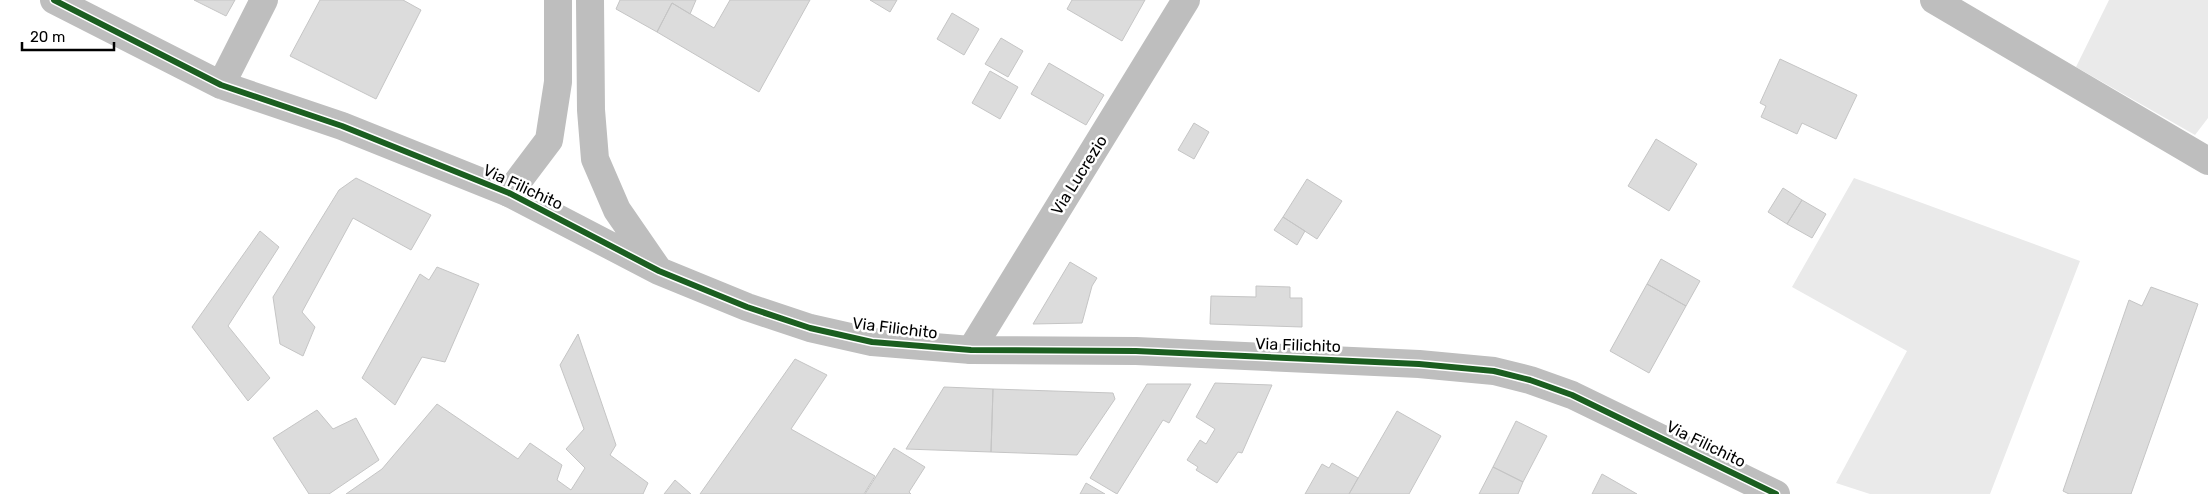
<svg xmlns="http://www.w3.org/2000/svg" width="2208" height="494" viewBox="0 0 2208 494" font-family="Rubik,sans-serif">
	<rect width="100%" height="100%" fill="#fff"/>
	<!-- green -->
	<path fill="#eaeaea" d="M2109,0H2208V118L2195,135L2076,67Z
		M1854,178L2080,261L1990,494H1870L1836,483L1907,351L1792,287Z"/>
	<!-- building -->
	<path fill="#dcdcdc" stroke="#c5c5c5" d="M194,0H235L226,16Z
		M320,0H403L421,10L376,99L290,56Z
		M620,0H696L690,14L672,3L657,32L616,9Z
		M730,0H810L759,92L657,32L672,3L714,28Z
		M870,0H897L890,12Z
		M1072,0H1145L1122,41L1067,9Z
		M952,13L979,29L964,55L937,39Z
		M1001,38L1023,51L1008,77L985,64Z
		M1780,59L1857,95L1836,139L1802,123L1797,134L1761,117L1766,106L1760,103Z
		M1049,63L1104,95L1086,125L1031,94Z
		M990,71L1018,87L1000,119L972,103Z
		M1194,123L1209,132L1194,159L1178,150Z
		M1656,139L1697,164L1669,211L1628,186Z
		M356,178L431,215L411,250L353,218L302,312L315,327L303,356L280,344L273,297L339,190Z
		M1307,179L1342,201L1317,239L1283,217Z
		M1783,188L1802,200L1787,224L1768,212Z
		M1802,200L1826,214L1812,238L1787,224Z
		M1283,217L1305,231L1297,245L1274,230Z
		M260,231L279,247L228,326L270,378L248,401L192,327Z
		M1661,259L1700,281L1686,306L1647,284Z
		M1070,262L1097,278L1092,286L1082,323L1033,324Z
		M437,267L479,284L445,362L422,357L395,405L362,378L420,274L429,280Z
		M1647,284L1686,306L1649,373L1610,351Z
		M1256,286L1290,287V298H1302V327L1210,324L1211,296L1256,297Z
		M2151,287L2198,304L2131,494H2069L2063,491L2129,300L2142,306Z
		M578,334L616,445L610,455L648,483L643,494H346L382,469L437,404L518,459L530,443L562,465L557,480L571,490L585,468L566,449L584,429L560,365Z
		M795,359L827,375L791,429L875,476L864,494H700Z
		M1215,383L1272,385L1242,453L1238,452L1217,483L1196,470L1198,467L1187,460L1200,440L1206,444L1215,429L1196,417Z
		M1147,384H1191L1169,423L1163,420L1117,494L1090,478Z
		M944,387L993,389L991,452L906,449Z
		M993,389L1113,393L1115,399L1077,455L991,452Z
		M317,410L333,429L356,418L379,460L329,494H309L273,438Z
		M1397,411L1441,436L1409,494H1349Z
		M1516,421L1547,436L1523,482L1493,467Z
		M894,448L925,467L909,492L911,494H865Z
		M1332,463L1358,478L1349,494H1305L1322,464L1329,468Z
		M1493,467L1523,482L1518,494H1479Z
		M1602,474L1637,494H1592Z
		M675,480L691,494H664Z
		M1086,483L1105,494H1080Z"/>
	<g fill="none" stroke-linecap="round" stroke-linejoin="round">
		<!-- minor -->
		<path stroke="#bebebe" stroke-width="28" d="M54,0L221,85L342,126L509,193
			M1934,0L2208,161
			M221,85L264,0
			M971,350L1186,0"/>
		<!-- tertiary -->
		<path stroke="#bebebe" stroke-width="28" d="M558,0V82L549,140L509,193L659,271L747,307L810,328L872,342L971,350L1136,351L1419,364L1494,371L1530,380L1572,395L1776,494
			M590,0L591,110L595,159L617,210L657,268"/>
		<!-- cycleway casing -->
		<g stroke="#fff" stroke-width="9">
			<path id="cycleway" d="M54,0L221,85L342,126L509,193L659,271L747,307L810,328L872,342L971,350L1136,351L1419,364L1494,371L1530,380L1572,395L1776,494"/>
		</g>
		<!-- cycleway -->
		<use href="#cycleway" stroke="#1b5e20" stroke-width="6"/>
	</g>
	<g text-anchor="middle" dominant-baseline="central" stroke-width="5" stroke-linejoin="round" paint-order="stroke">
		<!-- street labels -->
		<g font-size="16" fill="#000" stroke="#fff">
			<text transform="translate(1079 175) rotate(-58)">Via Lucrezio</text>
			<text transform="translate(523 187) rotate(25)">Via Filichito</text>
			<text transform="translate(895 328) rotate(7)">Via Filichito</text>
			<text transform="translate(1298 345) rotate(2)">Via Filichito</text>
			<text transform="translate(1706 444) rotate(26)">Via Filichito</text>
		</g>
	</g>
	<!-- scale -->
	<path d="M22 42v8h92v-8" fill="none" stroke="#000000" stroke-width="2.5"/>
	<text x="30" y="42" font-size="15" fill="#000000" stroke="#ffffff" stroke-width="4" paint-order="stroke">20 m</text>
</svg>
